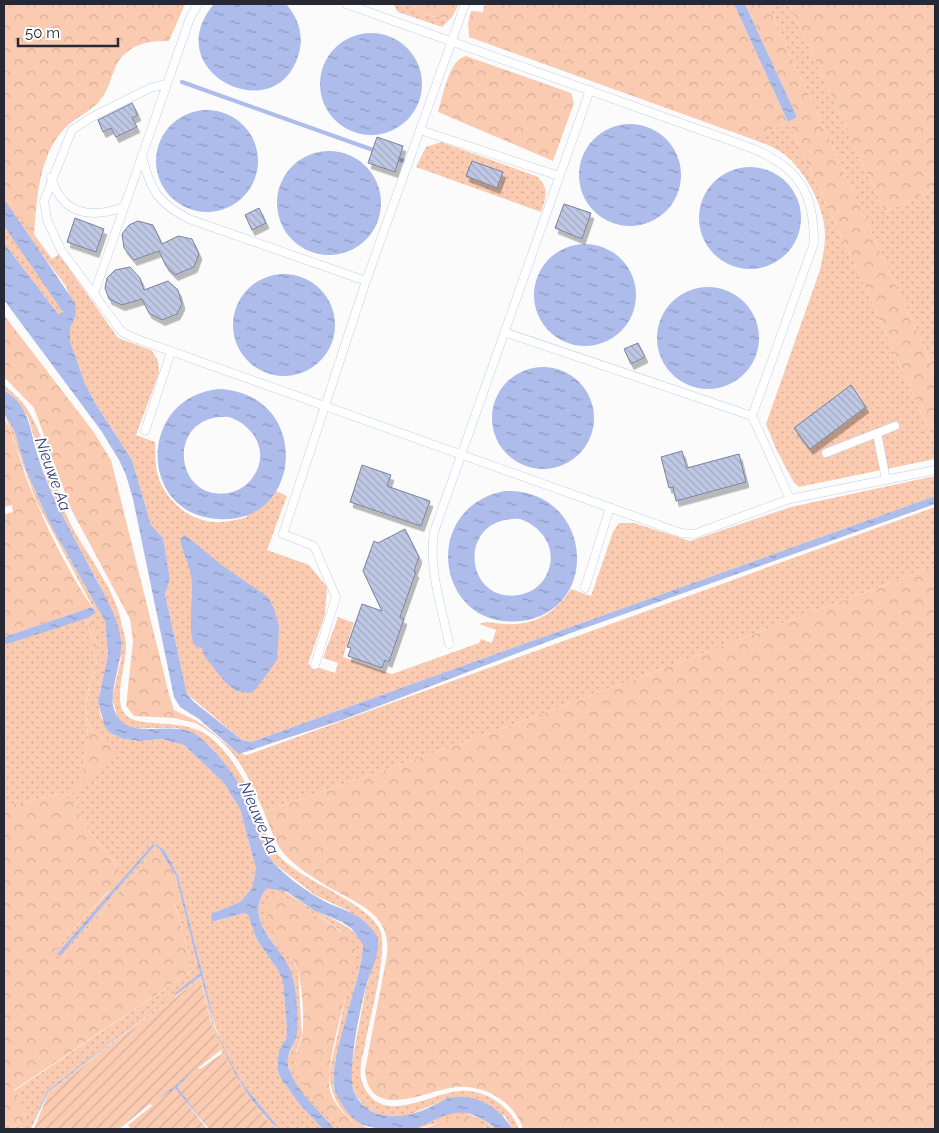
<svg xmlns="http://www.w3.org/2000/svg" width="939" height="1133" viewBox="0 0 939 1133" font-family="Raleway,sans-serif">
	<defs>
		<pattern id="grass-dots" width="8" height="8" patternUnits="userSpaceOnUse" patternTransform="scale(1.25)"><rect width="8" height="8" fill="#facbb1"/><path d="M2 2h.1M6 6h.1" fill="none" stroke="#d6ae99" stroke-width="1.8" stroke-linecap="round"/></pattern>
		<pattern id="forest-crowns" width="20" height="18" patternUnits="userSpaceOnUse" patternTransform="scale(1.25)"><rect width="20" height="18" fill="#facbb1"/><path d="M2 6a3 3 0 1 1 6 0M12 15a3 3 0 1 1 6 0" fill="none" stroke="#d6ae99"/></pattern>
		<pattern id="garden-furrows" width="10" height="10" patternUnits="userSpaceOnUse" patternTransform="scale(1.25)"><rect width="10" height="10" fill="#facbb1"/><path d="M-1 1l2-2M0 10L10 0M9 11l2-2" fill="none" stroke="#d6ae99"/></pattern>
		<pattern id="water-ripples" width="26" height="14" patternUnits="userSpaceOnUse" patternTransform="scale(1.25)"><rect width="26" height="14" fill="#adbceb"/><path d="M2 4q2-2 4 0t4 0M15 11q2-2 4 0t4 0" fill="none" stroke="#8d99bf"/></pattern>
		<pattern id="building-back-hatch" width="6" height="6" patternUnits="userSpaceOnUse" patternTransform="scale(1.25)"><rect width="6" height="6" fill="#bec7e3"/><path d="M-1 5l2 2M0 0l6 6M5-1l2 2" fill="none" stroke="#a3abc3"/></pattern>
		<filter id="shadow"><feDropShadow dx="3" dy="5.5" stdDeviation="0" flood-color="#0004"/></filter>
	</defs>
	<rect width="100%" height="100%" fill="#fbfbfb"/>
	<!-- grass -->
	<path fill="url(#grass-dots)" d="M393,4H413C421,17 438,18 452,17L442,27L398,12Z
		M767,4H789L885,212L935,189V371Z
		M788,122L867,291L935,444V459L799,487L794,483L776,449L766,424L820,270C823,255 827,239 824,224C820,199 804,170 784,154C775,147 763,143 752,139Z
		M441,142L536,176C550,187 546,198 541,212L416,167L426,147Z
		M4,193L52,259L59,254L118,338L151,350L158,360L159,373L136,435L155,442C156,450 155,458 156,466C159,494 184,519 213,522C225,523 236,520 247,517V514L263,505L276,491L287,496L267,550L309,565L327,587L325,615L308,664L335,673L338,663L323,658L338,617L354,623L343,657L392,674L479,643L481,639L492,643L496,630L479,624C489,620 496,624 506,624C534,626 556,613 571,589L591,596L613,532L619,523H634L690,541L791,507L935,476V496L251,742L242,740L187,694L165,594L170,579L163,538L151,525L132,460L97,406L85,384L70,341V328L76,315L66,286L25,233L4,199Z
		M4,226L62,308V314H58L4,243Z
		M4,385C13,393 23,401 29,412C47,442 53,480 65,512C80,548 117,588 122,626C124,633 126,640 126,647C126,665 113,701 125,714C138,730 184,716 210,737C234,757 247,784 258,813C264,829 269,847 282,859C307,883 368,903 380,930C389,951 369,1020 365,1045C362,1059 357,1073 364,1087C384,1127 431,1092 461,1091C473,1090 486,1094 496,1101C507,1108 514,1117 519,1129H512L505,1116L442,1101L404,1117L381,1116L366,1108L355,1094L350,1077L353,1057L366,988L376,953L349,911L315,895L276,865L266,854L225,766L210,746L177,728H133L122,724L118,719L112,698L121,659L98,582L66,523L47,481L28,417L11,395L4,391Z
		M4,413L14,430L26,470L49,522L105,621L108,655L98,702L101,717L110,733L124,739L139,741L162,739L184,745L224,783L240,809L256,869L252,888L240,902L211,914L213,922L244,913L248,915L257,940L278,970L283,982L287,1029L286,1039L279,1050L277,1070L280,1077L300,1105L323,1129H280L242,1083L227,1055L216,1028L178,876L165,851L158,845L153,844L60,956L155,845L159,848L176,876L201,973L174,994L201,976L215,1028L241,1084L278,1129H275C248,1100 226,1069 214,1031C208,1014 205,995 200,978L174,998L171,994L164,1000L166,1004L49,1093L34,1129L48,1092L165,1002L47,1091L31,1129H4V1122L21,1128L27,1111L14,1091L193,970L175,903L181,902L156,849L62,958H54L53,954L58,946L109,891L117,865L83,823L76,806L65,796L71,794L117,751C110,745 99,739 93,731C77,709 95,683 97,659C98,645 94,631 88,618L96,613L37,503Z
		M935,507V566L496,731L264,812C248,774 233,742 195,723V720C210,728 234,754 247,755Z
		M86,618L92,640L95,661L85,704L88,737L80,784L66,793L4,806V645Z
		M273,887C289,892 299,902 314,910C333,921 351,923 363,945C363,976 324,1071 335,1092C342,1104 356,1116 365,1127L372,1129H361C341,1111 332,1101 329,1074L356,949C342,922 306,913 282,895L270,898L267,915L298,971L302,1035L296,1052L297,1073L343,1129H335C320,1112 295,1091 289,1068C285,1056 293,1049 295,1039C297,1030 297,1017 296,1008C294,995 288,967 282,956C270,934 245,916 267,888Z
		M461,1111L484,1120L495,1129H488C480,1122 453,1119 442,1122C430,1124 423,1129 411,1129L449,1113Z"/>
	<!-- forest -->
	<path fill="url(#forest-crowns)" d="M4,4H185L169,41C147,40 125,45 115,68C111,77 109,88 103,96C95,110 77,116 65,128C38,156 37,199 34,236L4,193Z
		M413,4H459L452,17C438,18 421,17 413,4Z
		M489,4H734L788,122L797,117L745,4H767L935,371V444L867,291L788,122L752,139L469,37L468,23L471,11L483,12L484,6Z
		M789,4H935V189L885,212Z
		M466,56L571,93L574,103L553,161L438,112C443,96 449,59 466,56Z
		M4,315L93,431L111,460L169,694L174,710L195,720V723L174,718L134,716L126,706L133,641L130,619L71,509L34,408L4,377Z
		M4,417C15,439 20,462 29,485C45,525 68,571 92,607L4,637V514L13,512L12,505L4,507Z
		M935,566V1129H523C515,1102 485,1085 457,1087C429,1089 369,1124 365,1070L387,955C391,914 360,905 330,888C315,879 299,869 286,856C275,844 270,827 264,812L496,731Z
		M86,618H88C94,631 98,645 97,659C95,683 77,709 93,731C99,739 110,745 118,751L71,794L66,796L76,806L83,823L117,865L121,877L58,946L53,954L54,958H62L156,849C171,853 178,888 181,902L175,904L193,970L14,1090L27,1111L21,1128L4,1122V806L66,793L80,783L88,737L85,704L95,661L92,640Z
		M275,894L282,895C299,908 352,930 356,950C356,954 355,961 354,965C348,992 322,1071 331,1094C337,1109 350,1119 361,1129H343C329,1116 298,1083 295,1065C294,1054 300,1046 302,1036C305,1021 302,986 298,971C292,951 248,914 275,894Z
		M466,1117L488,1129H423L443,1121Z"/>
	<!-- garden -->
	<path fill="url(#garden-furrows)" d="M200,978L210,1020L221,1050L198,1068L200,1069L223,1053C237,1082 253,1106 275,1129H209L176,1087L193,1073L159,1100L175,1087L207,1129H130L128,1125L152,1106L150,1104L119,1129H34L49,1093L166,1004L163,1000L172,993L175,998Z"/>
	<!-- water -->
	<path fill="url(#water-ripples)" fill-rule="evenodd" d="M214,4H286C298,17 304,35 299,53C278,132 156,72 214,4Z
		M734,4H745L797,117L788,122Z
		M320 84a51 51 0 1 1 102 0a51 51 0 1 1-102 0Z
		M156 161a51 51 0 1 1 102 0a51 51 0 1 1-102 0Z
		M579 175a51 51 0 1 1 102 0a51 51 0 1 1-102 0Z
		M277 203a52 52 0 1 1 104 0a52 52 0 1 1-104 0Z
		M699 218a51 51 0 1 1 102 0a51 51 0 1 1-102 0Z
		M4,199L75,303L76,315L70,328V341L85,384L97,406L132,460L151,525L163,538L170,579L165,594L187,694L194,702L242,740L251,742L935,496V504L568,634L342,720L239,754L199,719L180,707L174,697L133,499L126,475L119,460L102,432L4,300V243L58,314L63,312L4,226Z
		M534 295a51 51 0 1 1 102 0a51 51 0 1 1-102 0Z
		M233 325a51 51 0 1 1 102 0a51 51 0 1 1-102 0Z
		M657 338a51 51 0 1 1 102 0a51 51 0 1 1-102 0Z
		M492 418a51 51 0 1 1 102 0a51 51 0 1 1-102 0Z
		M218,389C312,392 305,525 218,519C138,515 137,398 218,389ZM229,417C253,425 269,450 255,474C249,484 240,491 228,493C173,502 165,413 229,417Z
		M4,391C27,402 30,427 36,450C49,496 75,538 97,581C107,600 118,618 121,640C123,662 108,692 114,709C125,745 172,717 198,736C217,750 244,787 251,809C256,823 259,842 267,854C278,872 311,895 330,904C345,910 360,915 371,928C374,931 378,937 378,942C379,955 371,971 367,983C361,1005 345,1075 355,1094C369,1121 401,1120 426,1109C435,1105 445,1098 455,1097C479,1095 501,1109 512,1129H495C490,1123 483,1119 476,1116C451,1105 435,1123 412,1129C406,1130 398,1129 393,1129C361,1129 351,1122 336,1094C323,1069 363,979 363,945L352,929L342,922L315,911L287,892L267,888C241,921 281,944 291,972C297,990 298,1014 297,1033C295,1046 284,1054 289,1069C297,1091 319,1111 335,1129H323L300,1105L280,1077L277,1069L279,1050L286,1039L287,1029L283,982L278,970L257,940L248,915L244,913L212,922L211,914L240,902L252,888L256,869L240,809L224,783L184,745L162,739L139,741L124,739L110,733L105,727L98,702L108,655L105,621L49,522L26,470L14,430L4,413Z
		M504,491C592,487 604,610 521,621C437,631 418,509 504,491ZM520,519C544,527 559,552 546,576C540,587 530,593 519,595C463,604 456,515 520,519Z
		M185,535L223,566L268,597L274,609L279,626L277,660L256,689L249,693L236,691L225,682L205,657L202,648L195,646C187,631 193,601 192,584C192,569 183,554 180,539Z
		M92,607L96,613L88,618L4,645V637Z
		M153,844L158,845L165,851L178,876L216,1028L227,1055L242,1083L280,1129C274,1126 269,1119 264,1114C228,1075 214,1026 201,976L175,995L174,994L200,973L176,876L159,848L155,845L60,956L57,954Z
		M164,1001L48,1092L31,1129L47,1091Z
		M192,1072L177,1087L209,1129L175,1088L158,1099Z"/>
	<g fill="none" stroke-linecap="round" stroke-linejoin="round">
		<!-- stream -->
		<path stroke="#adbceb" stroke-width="4" d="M182,82L376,151
			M395,158L404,161"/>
	</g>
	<!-- building -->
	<path fill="url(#building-back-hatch)" stroke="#78809b" filter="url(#shadow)" d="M132,103L138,115L132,118L137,127L116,137L111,128L103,132L98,120Z
		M377,137L403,146L395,172L368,163Z
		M472,161L503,172L497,188L466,176Z
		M564,204L591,213L582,239L555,228Z
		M259,208L266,223L252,230L245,215Z
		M75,218L104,229L96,252L67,242Z
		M138,221L153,225L162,244L178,236L192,239L199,254L194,267L175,275L166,266L159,251L134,260L124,248L122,234L129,225Z
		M130,267L140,278L144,290L168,281L178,290L182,304L177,314L162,320L149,313L142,299L122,305L109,299L105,288L107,278L115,270Z
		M638,343L645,357L631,364L624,349Z
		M851,385L866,407L810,449L794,428Z
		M682,451L687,468L739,454L746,482L676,501L673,487L669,488L661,457Z
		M362,465L391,475L387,486L430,501L421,526L350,502Z
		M405,529L419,557L414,571L416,572L400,617L404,619L389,662L385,660L382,668L348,656L351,648L347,647L362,604L382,611L363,571L374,541L378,543Z"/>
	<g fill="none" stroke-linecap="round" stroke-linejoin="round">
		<!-- lane casing -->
		<g stroke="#c5ceeb" stroke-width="9">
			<path id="lane" d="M346,4L754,149C800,169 814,193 814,243L752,416L790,499
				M167,84L150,88L92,117L72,130L44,201L47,220L61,250L122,332L134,338L681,533L694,534L790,499L935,470
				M420,130L559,176
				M142,157C151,191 158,203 189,219L366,281
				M51,177C62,215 90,219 124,207
				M94,294L190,18L198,4
				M504,332L752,416
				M145,431L171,352
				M877,433L886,480
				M826,453L895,426
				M585,588L610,507
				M449,644C442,607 428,569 434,532L590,90
				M315,665L336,597L314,546L283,534L366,281L465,4"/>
		</g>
		<!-- lane -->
		<use href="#lane" stroke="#fff" stroke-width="8"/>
	</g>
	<g text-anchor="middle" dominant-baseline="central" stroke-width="4" stroke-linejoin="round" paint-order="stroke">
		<!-- water labels -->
		<g font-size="16" font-style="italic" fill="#34427c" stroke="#fff">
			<text transform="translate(53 474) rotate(70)">Nieuwe Aa</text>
			<text transform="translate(259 818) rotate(67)">Nieuwe Aa</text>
		</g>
	</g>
	<!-- border -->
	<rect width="939" height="1133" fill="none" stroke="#262934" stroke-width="10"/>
	<!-- scale -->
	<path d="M18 38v8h100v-8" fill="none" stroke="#262934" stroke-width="2.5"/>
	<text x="25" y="38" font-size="15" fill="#262934" stroke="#ffffff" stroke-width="4" paint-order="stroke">50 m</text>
</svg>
